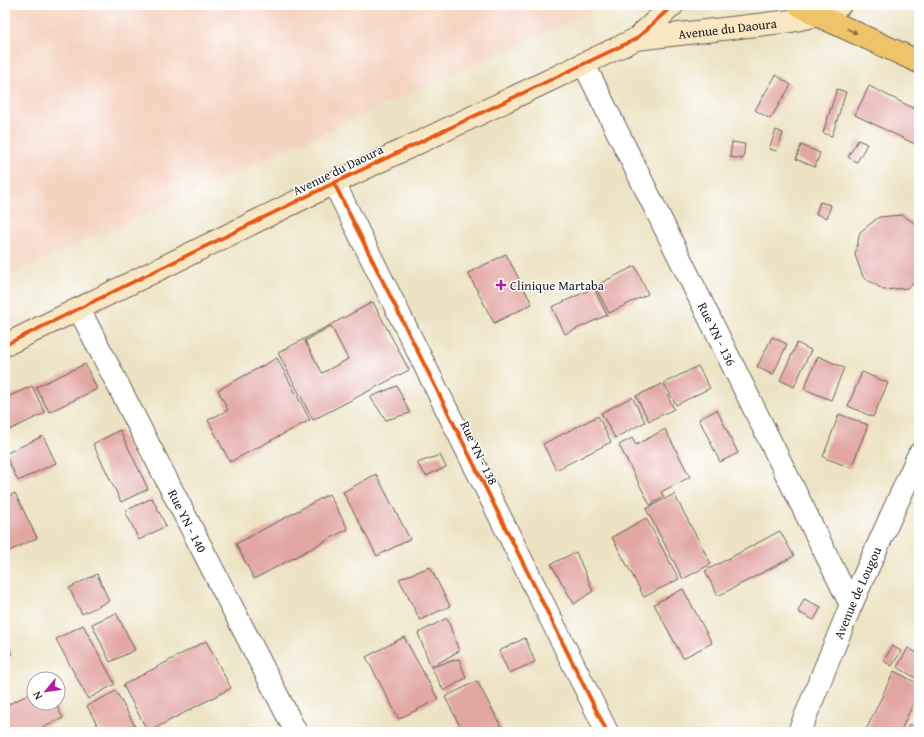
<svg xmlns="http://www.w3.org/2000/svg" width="924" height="737" viewBox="0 0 924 737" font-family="'Gentium Book Plus',serif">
	<rect width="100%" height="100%" fill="#fff"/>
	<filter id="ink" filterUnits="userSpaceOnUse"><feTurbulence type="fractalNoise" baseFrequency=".025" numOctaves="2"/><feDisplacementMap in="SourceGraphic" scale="8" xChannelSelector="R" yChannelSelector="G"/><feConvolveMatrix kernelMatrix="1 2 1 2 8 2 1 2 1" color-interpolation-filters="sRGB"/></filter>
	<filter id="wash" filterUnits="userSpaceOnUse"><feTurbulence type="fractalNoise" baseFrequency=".012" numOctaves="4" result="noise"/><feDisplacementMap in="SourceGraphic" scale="16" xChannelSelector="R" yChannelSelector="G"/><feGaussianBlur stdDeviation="0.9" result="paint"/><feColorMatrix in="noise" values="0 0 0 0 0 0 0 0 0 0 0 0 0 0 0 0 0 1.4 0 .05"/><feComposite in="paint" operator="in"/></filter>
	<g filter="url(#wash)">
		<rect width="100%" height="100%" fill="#ede3c4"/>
		<!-- built -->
		<path fill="#f4d3c0" d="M5,5H606L5,277Z"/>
		<g id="blocks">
			<!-- building -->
			<path fill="#e2a6a3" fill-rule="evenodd" d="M776,75L791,85L770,119L755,110Z
				M869,86L919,111V146L855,115Z
				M837,89L846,92L832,136L823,133Z
				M776,130L783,133L777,151L769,149Z
				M858,140L867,144L857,162L848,157Z
				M732,142L745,144L743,159L730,157Z
				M801,145L820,153L815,167L796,159Z
				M820,202L831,205L827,218L816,214Z
				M902,215L919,226V278L907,288L884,290L863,277L855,255L860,232L879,217Z
				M506,254L532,304L494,323L468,273Z
				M635,266L648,294L609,313L595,286Z
				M594,288L607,315L565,334L552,307Z
				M373,302L409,370L313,420L278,353ZM331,326L348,359L322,373L305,341Z
				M772,337L787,344L773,375L757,367Z
				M797,343L811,350L794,387L780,380Z
				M818,356L844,368L831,400L804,389Z
				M277,358L310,420L230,462L208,420L228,410L218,390Z
				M85,364L97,389L49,412L36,387Z
				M698,366L710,388L676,405L664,383Z
				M862,372L888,383L873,417L848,406Z
				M662,384L674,409L649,421L636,396Z
				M32,386L45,413L5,432V398Z
				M397,386L410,413L386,420L370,397Z
				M632,397L645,422L615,438L601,413Z
				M717,410L738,453L720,462L699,419Z
				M839,414L868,425L851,468L823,457Z
				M598,416L611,442L556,470L543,444Z
				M665,429L690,477L661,492L664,497L650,505L619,445L632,438L636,445Z
				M120,430L148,489L121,502L93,444Z
				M43,436L56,463L18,481L5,454Z
				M440,455L446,467L426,476L417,463Z
				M376,474L410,539L377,556L343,492Z
				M15,493L37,538L5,553V498Z
				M329,494L348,529L254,579L236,544Z
				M674,494L711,564L683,579L646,509Z
				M152,498L166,526L139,540L125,511Z
				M646,518L679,579L644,597L612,537Z
				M780,531L794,556L718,596L705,571Z
				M576,552L593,591L574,604L551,564Z
				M430,567L450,606L420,620L399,579Z
				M97,574L109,601L82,614L69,588Z
				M683,589L712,643L683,658L654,604Z
				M804,599L821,607L814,620L798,612Z
				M116,613L135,650L110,662L92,624Z
				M447,618L459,651L431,667L418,633Z
				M83,625L115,684L88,699L56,639Z
				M404,637L438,699L399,719L366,657Z
				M525,638L535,662L509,673L499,651Z
				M5,641L12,655L5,658Z
				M206,641L231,688L148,732L123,685Z
				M892,646L901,651L892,666L884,661Z
				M908,648L919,654V680L897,667Z
				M459,659L466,678L444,691L431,667Z
				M894,671L919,684V691L900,732H865Z
				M477,681L504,732H463L445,697Z
				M116,691L138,732H101L87,706Z
				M34,692V703H55L63,718L34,732H11L5,720V706Z
				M909,724L919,728V732H905Z"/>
		</g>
	</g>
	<g filter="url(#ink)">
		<use href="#blocks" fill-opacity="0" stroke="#656257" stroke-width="1"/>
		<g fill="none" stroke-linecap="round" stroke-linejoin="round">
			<!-- street casing -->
			<g stroke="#656257" stroke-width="24">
				<g id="street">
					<path id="s1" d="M584,64L851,605"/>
					<path d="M334,183L607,732"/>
					<path id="s2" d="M79,309L296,732"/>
					<path id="s3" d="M799,732L851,605L919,454"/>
				</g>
			</g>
			<!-- secondary casing -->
			<g stroke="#656257" stroke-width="24">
				<g id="secondary">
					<path id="s4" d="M636,39L791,21L817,15L840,5"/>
					<path d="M5,345L334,183L636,39L673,5"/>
				</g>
			</g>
			<!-- primary casing -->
			<g stroke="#656257" stroke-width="24">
				<path id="primary" d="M799,5L817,15L919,62"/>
			</g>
			<!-- street -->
			<use href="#street" stroke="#fff" stroke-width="22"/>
			<!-- secondary -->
			<use href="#secondary" stroke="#f9e7c3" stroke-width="22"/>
			<!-- primary -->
			<use href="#primary" stroke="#efc469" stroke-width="22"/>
			<!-- cycleway casing -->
			<g stroke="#fff" stroke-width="6">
				<path id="cycleway" d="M334,183L607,732
					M5,345L334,183L636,39L673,5"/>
			</g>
			<!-- cycleway -->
			<use href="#cycleway" stroke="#e8590c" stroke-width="4"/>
		</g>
		<!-- one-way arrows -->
		<defs><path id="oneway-solid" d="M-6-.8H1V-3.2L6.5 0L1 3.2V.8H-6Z"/></defs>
		<use fill="#867042" href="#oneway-solid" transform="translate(852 31) rotate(25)"/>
	</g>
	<!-- markers -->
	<path fill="#b5179e" stroke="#fff" stroke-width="1.5" d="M499 279h4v4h4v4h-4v4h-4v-4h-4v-4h4z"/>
	<g text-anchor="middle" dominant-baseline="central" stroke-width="3" stroke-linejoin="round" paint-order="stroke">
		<!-- street labels -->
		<g font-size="13" fill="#1c1c1c" stroke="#fff">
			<text stroke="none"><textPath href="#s4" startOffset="92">Avenue du Daoura</textPath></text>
			<text transform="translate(338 170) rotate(-26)">Avenue du Daoura</text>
			<text stroke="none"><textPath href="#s1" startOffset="301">Rue YN - 136</textPath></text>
			<text transform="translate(479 453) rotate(64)">Rue YN - 138</text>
			<text stroke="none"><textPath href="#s2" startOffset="238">Rue YN - 140</textPath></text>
			<text stroke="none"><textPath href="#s3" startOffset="151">Avenue de Lougou</textPath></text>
		</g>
		<!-- poi labels -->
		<g font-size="13" fill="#1c1c1c" stroke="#fff" text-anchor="start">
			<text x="510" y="285">Clinique Martaba</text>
		</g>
	</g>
	<!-- margin -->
	<rect width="924" height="737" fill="none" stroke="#fff" stroke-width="20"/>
	<!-- north arrow -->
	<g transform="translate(46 691) rotate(241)"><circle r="19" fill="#ffffff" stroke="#a4a4a4"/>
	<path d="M0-3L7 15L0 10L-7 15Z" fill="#b5179e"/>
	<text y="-6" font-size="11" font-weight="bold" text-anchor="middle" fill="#1c1c1c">N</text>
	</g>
</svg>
